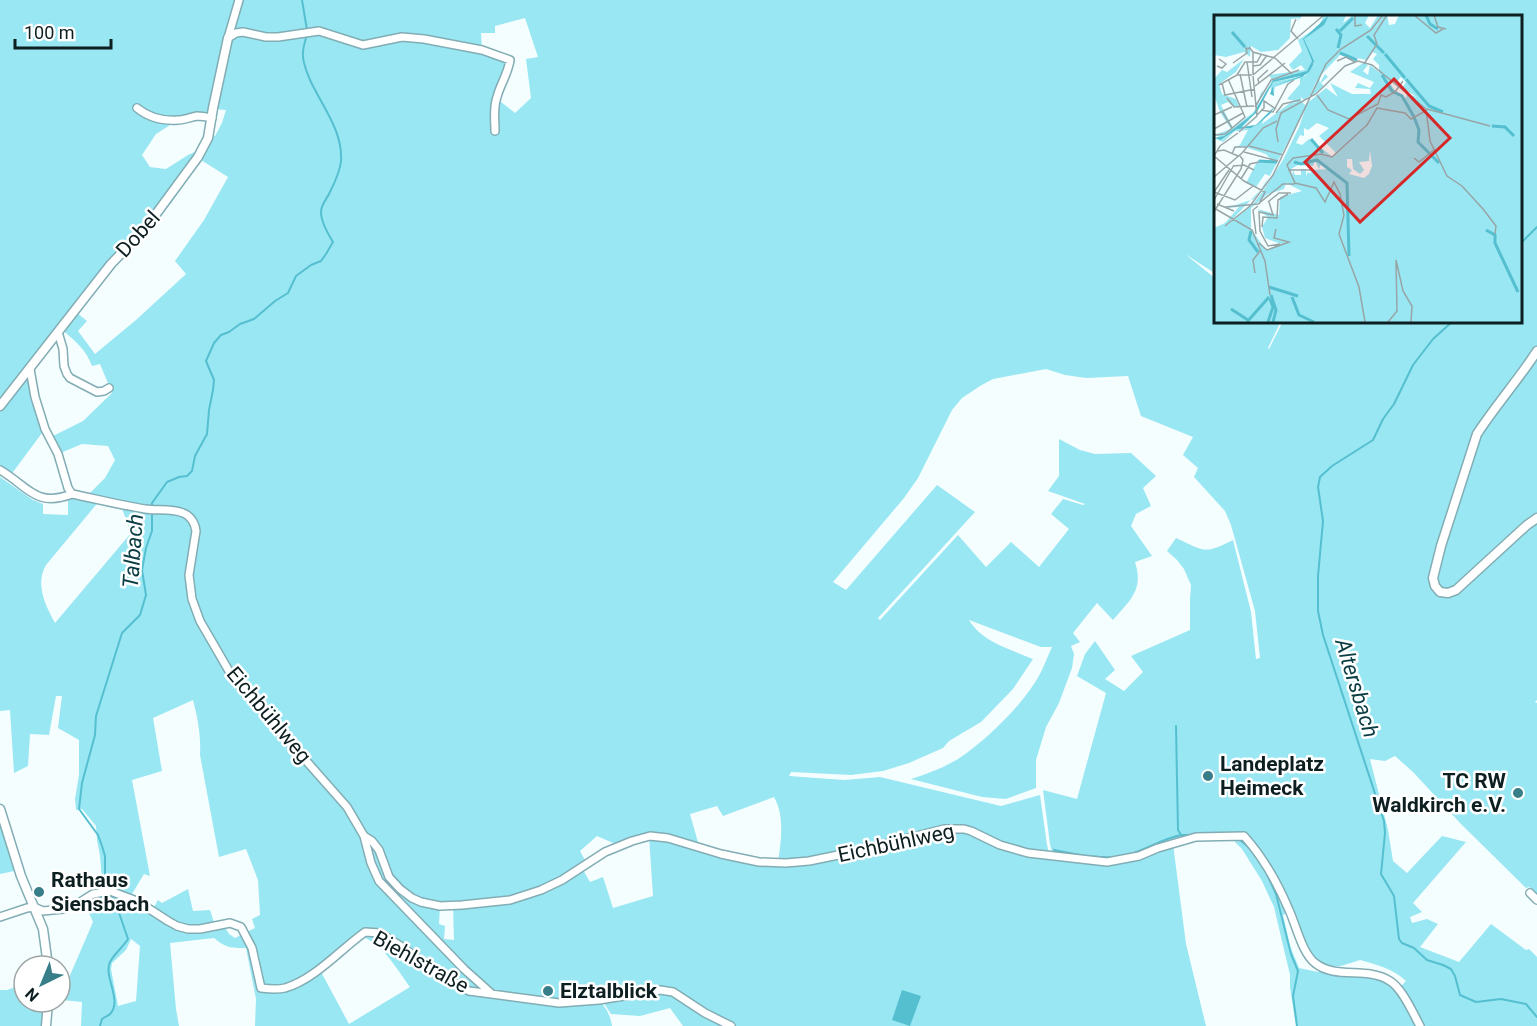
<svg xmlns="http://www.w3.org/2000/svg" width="1537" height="1026" viewBox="0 0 1537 1026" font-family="Roboto,sans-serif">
	<rect width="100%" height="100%" fill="#f5feff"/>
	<!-- green -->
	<path fill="#99e7f3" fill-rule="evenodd" d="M0,0H1537V700L1535,702L1537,703V894L1529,887L1526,888L1461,824L1414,773L1395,756L1385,761L1370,759L1388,830L1393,861L1407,873L1442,836L1466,842L1413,903L1422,912L1410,917L1412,923L1427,919L1438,924L1420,947L1459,962L1491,924L1526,950L1529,949L1537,957V1026H1296L1290,987V975L1274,907L1262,881L1242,849L1235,842L1234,838H1196L1173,844L1186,944L1206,1026H735L706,1011L725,1026H683L670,1008L640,1016L611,1014L605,1005L599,999L559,1002L492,993L378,882L491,995L559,1004L598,1000C607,1008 610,1015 612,1026H255L256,999L246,948C231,948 226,948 214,938L170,943L176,1009L179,1026H81L82,1002L62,1000L68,980L93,922L85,904L103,891L100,856L97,840L96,826L82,809L76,810L75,799L79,775V740L58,728L62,696H56L49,735L30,734L28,766L14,773L10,710L0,711V477L33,500L43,504V514L68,515V495L87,496L105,478L115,460L108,446L82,444L58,454L49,438L83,421L112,393L100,364L92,366C86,349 74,340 61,329L30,369L45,429L10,476L0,470ZM1216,16H1520V321H1283L1269,349L1268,348L1281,321H1216V279L1185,254L1216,274ZM525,18L538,57L526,59L531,98L515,113L496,98L510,60L482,50L481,33H495V26ZM215,109L226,110L222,123L215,136L209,134L204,148L188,155L166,169L150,167L142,155L156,134L181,118L214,116ZM201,160L228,177L204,220L175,261L186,274L136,320L95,354L78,331L87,321L76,312L110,270L133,248L171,203ZM1046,369L1065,375L1086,378L1128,376L1141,416L1193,437L1183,455L1198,468L1194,477L1225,511L1231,525L1255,611L1260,658L1256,659L1251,612L1233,540C1204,555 1204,551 1176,538L1167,551L1177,560L1184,569L1191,585L1190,599V630L1131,656L1143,672L1124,691L1105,679L1115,670L1095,641L1085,654L1077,676L1106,693L1077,799L1043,790L1050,844L1053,856L1049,853L1047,845L1040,795L1001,806L880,777L844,780L789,776L791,772L851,775L883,771L909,763L943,748L949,741L981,722L1013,689L1033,659C1010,649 982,642 969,620L1041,647H1052C1048,655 1045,664 1041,672C1025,703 987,740 958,759C943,768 927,774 911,779L982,797L1006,799L1036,788V760L1046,727L1059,703L1072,668L1074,654L1071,646L1080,642L1073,633L1097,603L1113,620C1130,600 1144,590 1135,562L1152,556L1131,526L1136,514L1151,506L1143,488L1156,476L1131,453L1095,454L1080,450L1059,439V476L1048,491L1085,504L1083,505L1063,499L1051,514L1069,529L1039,567L1011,542L986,567L958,535L880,620L878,618L975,512L937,485L846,590L833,582L904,498L918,478L952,410L962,398L980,386L993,379ZM100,500L120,503L131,533L55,623C45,605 35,584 46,565ZM193,700C198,719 201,736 200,755L219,857L246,849L258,880L260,915L252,919L255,928L235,938L229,934L226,929H216L210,910L193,911L188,889L162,903L158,900L151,912L129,899L144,874L150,876L132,780L162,771L153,718ZM774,797C785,816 781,842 778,862L721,854L699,846L690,814L717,806L723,816ZM597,836L620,846L649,836L653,896L613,908L603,877L590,882L582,868L587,864L580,851ZM453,905L454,940L444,939L445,926L439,924L440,906ZM1288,913L1316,966L1321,970L1318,972L1299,968L1290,946L1283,915ZM361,936C384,945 396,968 410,987L349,1024L320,970ZM131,939L140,946L136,1001L118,1006L111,969L112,963L126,950ZM1360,960C1377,965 1392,968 1406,981L1400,987C1376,962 1356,974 1327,966H1341Z
		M0,821L14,871L0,874Z
		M24,984V1002H43L42,1026H0V990H7Z"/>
	<!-- water -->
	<path fill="#55bfcf" d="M902,990L921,996L910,1026L892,1020Z"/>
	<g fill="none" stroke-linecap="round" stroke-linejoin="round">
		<!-- stream -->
		<path stroke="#55bfcf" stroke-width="2" d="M302,0L307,30
			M1520,244L1537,227
			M1453,321L1433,339L1413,365L1394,404L1383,419L1373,440L1332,466L1320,477L1318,487L1323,521L1318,576V611L1323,635L1384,821L1385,833L1381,874L1394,896L1399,939L1402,943L1414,948L1427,960L1443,965L1451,969L1455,976L1460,995L1476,1002L1501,999L1526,1004L1537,1017
			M1176,726L1178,830L1181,835H1192
			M1240,840L1250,848L1263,867
			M1054,850C1076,854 1101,860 1124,856C1144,851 1161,839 1181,835
			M1266,872L1276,894L1291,954L1298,971L1293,996L1297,1026
			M108,889L105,883V856L102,846L98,835L79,809L82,783L95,735L96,716L122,633L140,615L146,595L142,570L146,548L152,531V503L167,482L179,477L187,476L192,471L195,456L207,434L209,410L213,390L214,380L206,361L214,343L221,335L229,332L240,324L254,319L275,301L288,293L296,276L311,265L321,261L326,254L333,242C328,234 321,222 321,212C321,204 327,199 330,192C335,182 340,172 341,161C343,131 322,106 310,80C307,72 302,62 303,53C303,47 305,41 307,35
			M100,1026L102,1019C105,1017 108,1016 110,1014C123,1001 103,976 110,962C114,954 123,947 128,939L116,904L111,894"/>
		<!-- minor casing -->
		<g stroke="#82adb4" stroke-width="10">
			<path id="minor" d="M228,38L236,33L243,32L266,37H278L319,31L363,45L402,37L424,39L482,50L510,60C508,74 500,85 497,97C493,107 495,120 495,131
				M228,38L239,0
				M137,108C148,117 163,121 178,120C184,120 191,117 197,116C202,116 207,117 212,118
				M58,332L63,349L64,366L67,374L70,378L97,392L104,391L109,388
				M30,369L35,397L45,429L58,454L68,488L72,494
				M0,470C28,486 35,508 72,494C96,499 121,505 145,509C157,511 171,508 183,513C190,515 195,523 196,531L189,575L192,599L200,621L233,678L347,807L364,836L372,841L379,850L389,877L400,889L412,898L421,902L440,906L462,905L510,900L541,890L562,880L605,852L632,841L650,836L668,838L721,854L759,862L786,863L809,861L853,852L944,829H964L971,831L1000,845L1028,853L1107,862L1139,856L1158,848L1196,837L1244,836C1263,857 1278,884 1289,910C1296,925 1302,953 1315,963C1336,980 1367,966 1390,981C1402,988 1413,1013 1420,1026
				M364,836L371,863L379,881L464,969L492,994
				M1530,893L1537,900
				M0,917L27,908L34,907L43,911L63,909L74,906L93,894L110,891L137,901L168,921L177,926L188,929H200L230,923L241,927L252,948L261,988C269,989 277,990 285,988C314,980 341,949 365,932L380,933L402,947L445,978L469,991L559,1003L599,1000L660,990L673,992L705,1013L731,1026"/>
		</g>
		<!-- tertiary casing -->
		<g stroke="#82adb4" stroke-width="11">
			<path id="tertiary" d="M1537,351C1519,379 1496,405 1477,434L1441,546L1433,578L1435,586L1440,592L1448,593L1456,590L1527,525L1537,518
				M0,406L111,264L145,229L198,157L208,138L213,108L228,38
				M0,809L21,876L43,929L48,966
				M46,1026L48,1002"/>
		</g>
		<!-- minor -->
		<use href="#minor" stroke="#fff" stroke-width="7"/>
		<!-- tertiary -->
		<use href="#tertiary" stroke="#fff" stroke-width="8"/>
	</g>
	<!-- markers -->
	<g fill="#377e89" stroke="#fff" stroke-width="2">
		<circle cx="1208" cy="776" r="6"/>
		<circle cx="1518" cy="793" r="6"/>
		<circle cx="39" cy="892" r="6"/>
		<circle cx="548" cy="991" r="6"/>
	</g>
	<g text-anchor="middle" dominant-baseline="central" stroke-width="5" stroke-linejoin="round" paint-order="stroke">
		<!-- street labels -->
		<g font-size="21" fill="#0d1f21" stroke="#fff">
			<text transform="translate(138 234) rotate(-48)">Dobel</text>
			<text transform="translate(269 715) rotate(50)">Eichbühlweg</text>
			<text transform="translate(896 843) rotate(-12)">Eichbühlweg</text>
			<text transform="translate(421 962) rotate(29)">Biehlstraße</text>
		</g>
		<!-- poi labels -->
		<g font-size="21" font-weight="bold" fill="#0d1f21" stroke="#fff" text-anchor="start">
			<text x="1220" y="764">Landeplatz<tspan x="1220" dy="24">Heimeck</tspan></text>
			<text x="1506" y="781" text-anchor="end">TC RW<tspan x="1506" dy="24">Waldkirch e.V.</tspan></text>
			<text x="51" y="880">Rathaus<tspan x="51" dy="24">Siensbach</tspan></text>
			<text x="560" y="991">Elztalblick</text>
		</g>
		<!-- water labels -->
		<g font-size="22" font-style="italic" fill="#0a3d43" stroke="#fff">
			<text transform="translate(133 551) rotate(-86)">Talbach</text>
			<text transform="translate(1357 688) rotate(73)">Altersbach</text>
		</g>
	</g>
	<!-- overview -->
	<g transform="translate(1214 15)">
		<rect width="308" height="308" fill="#f5feff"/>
		<path d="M0,0H89L83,7L85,3L77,4L76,23L64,35L47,37L37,31L36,42L30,37L12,42L0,40ZM110,0H114L112,5L115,0H132L129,8L139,0H155L151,8L156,13L164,0H168L160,13L170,0H173L175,10L181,9L185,0H307V307H0V213L11,208L25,192L12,193L40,184L56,161L51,159L42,172L32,168L44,145L58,146L52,139L28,131L17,134L26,130L34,115L25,116H21L9,127L0,123L8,125L36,104L26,115L40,112L50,104L48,109L76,88L84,87L73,84L86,69V63L61,72L59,81L56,71L45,94L49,82L53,74L59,67L91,61L100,48L89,29L98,45L97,52L90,59L59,65L50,74L42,95L39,99L10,121L6,122L0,120L17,114L6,97L0,80V64L8,55L13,57L30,44L22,57L5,69L8,79L22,84L25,91L20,92L14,87L7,90L19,113L41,96L47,78L58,65L55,60L91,55L87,50L79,55L75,50L88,36L84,25L105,11ZM158,37L163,39L159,44L165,50V57L156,50L154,60L149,56L154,50L149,48L136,57L160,67L156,73L144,68L141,73L156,74L157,79H138L116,68L124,82L112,73L91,90L87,86V82L90,85L96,81L104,62L97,82L110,71L107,68L114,62L111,59L106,68L105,62L127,39L152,45ZM187,62L192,67L188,73L203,82L193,79L191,84L182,77L175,67L177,64L181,69ZM91,95L85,112L69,145L49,176L39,189L12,211L51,170ZM103,108L115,113L105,121L122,138L119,142L95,124L88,130L82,128L86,120L90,121V113L94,115ZM156,135L158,151L155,159L150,163L135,159L138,155L133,152V144H138L139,154L146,159L150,155L145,147L155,146ZM101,146L105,154L107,149L115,154L96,155L97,159L94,157L92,161V154H87V160H81L79,155L78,161L77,154L84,150L99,151ZM72,168L88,176L66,182L65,200L43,194L54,202L48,212L51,223L67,229L52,235L37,214V193L54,179L70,174Z" fill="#99e7f3" fill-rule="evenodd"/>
		<path d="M115,0L110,10L90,24L100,46L99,50L95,57L88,62L59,71L60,81L56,79L59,71L87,61L59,67L43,97L27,112L42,110L60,92L57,98L43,110L37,113L23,114L7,125L0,123L10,121L39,99L59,65L93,56L98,46L89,24Z" fill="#55bfcf"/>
		<path fill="none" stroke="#55bfcf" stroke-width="3" d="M212,0L216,9L224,14M122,14L127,20L124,33M126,16L139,3M18,17L31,32M153,21L170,38M126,38L143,45M171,39L191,63M168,60L178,76L188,81L200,102L205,115L204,127L225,148M192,64L215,91L229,97M278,111L291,112L300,121M97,124L109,138M45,146L63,147M80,147L87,149L103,145L133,168L135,241M272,215L281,220V228L304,277M37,216L35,225L44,237M55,272L84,281M57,280L62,295L59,307M78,282L85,300L100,307M17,294L34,305M33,307L55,282M54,307L59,292L56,284"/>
		<path fill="none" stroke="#98a5a6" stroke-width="1.5" d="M141,0V11L148,10M200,0L222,18L229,14M220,0L224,12L232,14M82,4L77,16L84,24M35,32L39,37L61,43M61,43L78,59M123,46L132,42L141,47M33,47L38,82M19,48L33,38L32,33L35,34M150,49L163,29L160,20L173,0M3,51L8,53L12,49L5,44M39,51L46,50L53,40M26,59L33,92M23,60L31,47H43L47,40M39,60L110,0M39,60V37M8,68L11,80L41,74M45,69L44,64L54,55M5,70L23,60H38M41,71L71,48M103,80L114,95L135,104L164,89L167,80L172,82L181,77L189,66M13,83L20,92L40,91M41,92L57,65L85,55M213,94L276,111M47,95L59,97L74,69L80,65M8,96L18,113M62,98L69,89L86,85M0,100L18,92M43,100L50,93V86L62,94M0,114L29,98M25,117L43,101L39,61M0,120L11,119L31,102L14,64M64,127L62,114L67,98L102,79L131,51L144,46L158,50L212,94L216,126L233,161L248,171L269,194L282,211L281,219M35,131L69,140M4,136L10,135L24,141M30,137L64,146M18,139L21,132H32M0,141L30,166L51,177L45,189M0,141L6,131L24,118M79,143L73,150L81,168L102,173L111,187L120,167L126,179L130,200L125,219L145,272L151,307M79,143L107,139L118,142L153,110L163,93L191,98L197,104L213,95M200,143L205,147L221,134M19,151L30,150L40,155M74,155H98M0,162L28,138L49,113L63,106M27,164L36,149L45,147M0,177L21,185L39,171M0,177L15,155M0,185L20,150M54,187L65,178H77M55,187L59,200L45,197L46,216L54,231L66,229M3,189L20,196M11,192L44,189L69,169H81M0,193L38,215L51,246L56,280M1,195L27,154L29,145L26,141M11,211L36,191L59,160L112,49L127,34L157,15L169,0M48,212L49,202L63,203L64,185L74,179M42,219L39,195L44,191M45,228L53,235L75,227L60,223L62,214M41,258L39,245L46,236M174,307L183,296L182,245L189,276L198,291L197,307"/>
		<path fill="#d62828" fill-opacity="0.15" stroke="#d62828" stroke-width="3" d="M180,64L236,123L146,207L91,147Z"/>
		<rect width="308" height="308" fill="none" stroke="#0d1f21" stroke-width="3"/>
	</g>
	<!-- north arrow -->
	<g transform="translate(42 984) rotate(223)"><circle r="28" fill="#ffffff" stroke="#9ea5a6" stroke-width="1.5"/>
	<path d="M0-4.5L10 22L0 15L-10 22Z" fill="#377e89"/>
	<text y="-9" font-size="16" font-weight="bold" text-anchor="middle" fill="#0d1f21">N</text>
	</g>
	<!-- scale -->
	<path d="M15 39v9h96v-9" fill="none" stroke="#0d1f21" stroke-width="3"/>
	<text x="24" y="39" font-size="18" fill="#0d1f21" stroke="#ffffff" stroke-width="4.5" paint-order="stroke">100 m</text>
</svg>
